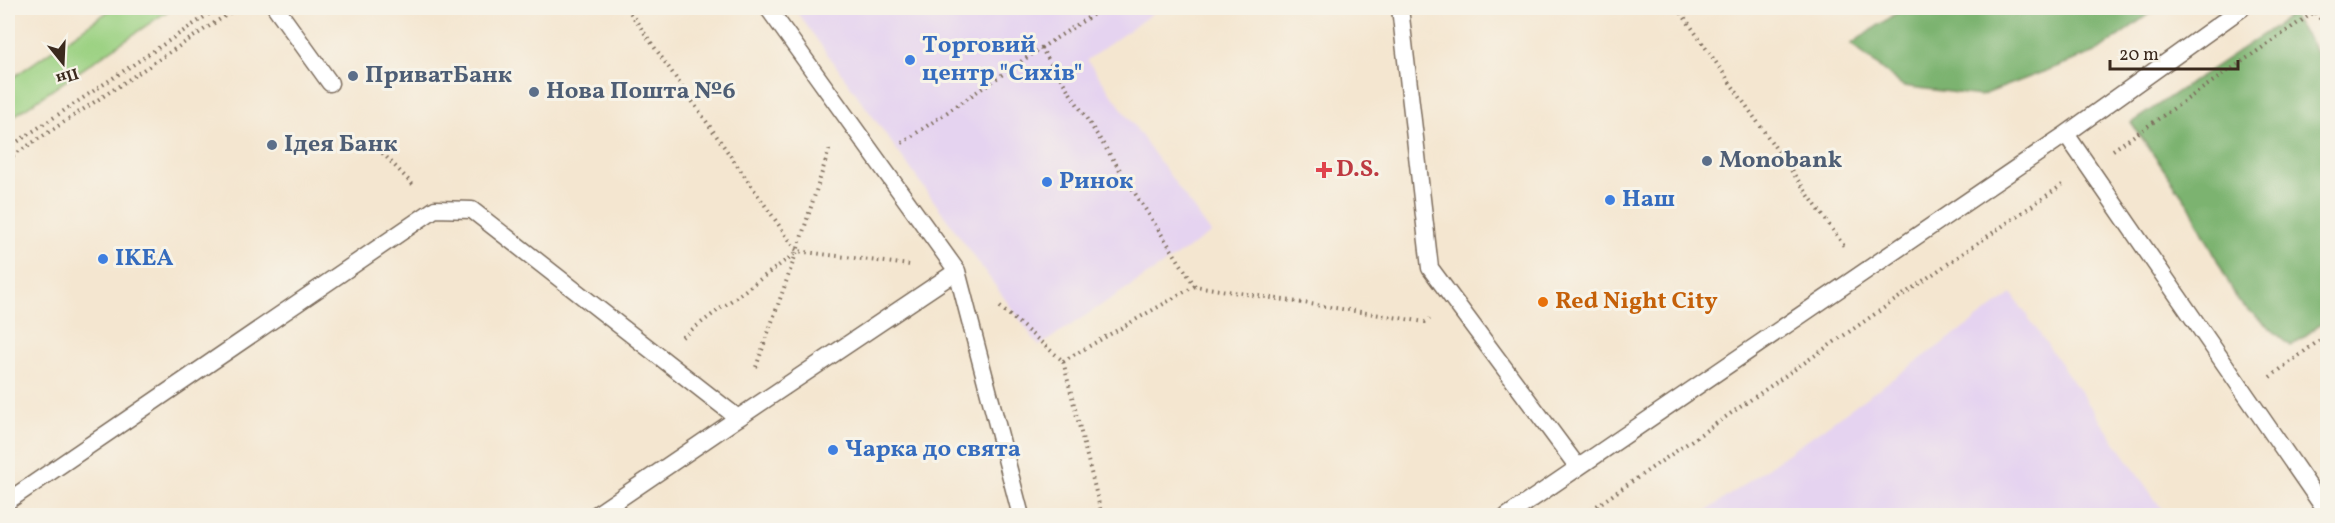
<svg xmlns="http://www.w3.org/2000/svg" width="2335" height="523" viewBox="0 0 2335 523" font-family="Vollkorn,serif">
	<rect width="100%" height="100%" fill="#f7f3e8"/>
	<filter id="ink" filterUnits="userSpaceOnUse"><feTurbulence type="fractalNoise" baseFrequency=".0167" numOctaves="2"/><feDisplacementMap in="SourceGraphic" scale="12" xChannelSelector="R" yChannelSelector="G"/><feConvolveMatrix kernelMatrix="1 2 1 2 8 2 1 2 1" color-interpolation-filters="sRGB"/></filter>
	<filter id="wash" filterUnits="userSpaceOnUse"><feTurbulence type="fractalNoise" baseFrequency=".008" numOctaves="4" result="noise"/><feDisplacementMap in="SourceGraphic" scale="24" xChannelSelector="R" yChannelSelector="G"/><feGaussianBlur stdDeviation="1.35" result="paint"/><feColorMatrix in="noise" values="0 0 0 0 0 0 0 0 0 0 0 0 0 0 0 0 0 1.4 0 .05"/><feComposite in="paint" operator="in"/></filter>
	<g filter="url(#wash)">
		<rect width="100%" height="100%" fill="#f4e6d0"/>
		<!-- built -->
		<path fill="#e5d3f0" d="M794,8H1160L1087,60L1211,233L1039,346Z
			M2012,294L2166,515H1701Z"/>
		<!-- green -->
		<path fill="#9bd182" stroke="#6b7e50" stroke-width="1.5" d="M113,8H172L8,120V81Z"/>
		<!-- forest -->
		<path fill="#7cb370" stroke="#5c6e47" stroke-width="1.5" d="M1904,8H2157L2098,51L1980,96L1903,86L1851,44Z
			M2292,15L2327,69L2328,319L2291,346L2238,301L2189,205L2131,123Z"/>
	</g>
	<g filter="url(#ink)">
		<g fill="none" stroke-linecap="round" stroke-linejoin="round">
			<!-- service casing -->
			<g stroke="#7c6c5c" stroke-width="19">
				<path id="service" d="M276,8L330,83
					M768,8L957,271L1021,516
					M1400,8L1430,268L1577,466
					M2066,134L2328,514
					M8,501L435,209L472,210L738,418L957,271
					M594,516L738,418
					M1507,516L2066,134L2242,8"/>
			</g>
			<!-- path -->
			<path stroke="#7c6c5c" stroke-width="4" stroke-dasharray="1.5 4.5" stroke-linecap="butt" d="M627,8L797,251L910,265
				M1678,8L1846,249
				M2312,8L2328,29
				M1041,48L1103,8
				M370,140L415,187
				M902,143L1041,48L1195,286
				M8,148L218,8
				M2113,150L2320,8
				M8,159L237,8
				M1000,307L1063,361L1102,516
				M682,337L797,252
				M1063,361L1195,286L1425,322L1430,319
				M756,367L797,251L830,147
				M2270,377L2328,334
				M1582,516L2065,183"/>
			<!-- service -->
			<use href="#service" stroke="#fff" stroke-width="16"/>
		</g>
	</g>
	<!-- markers -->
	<g fill="#3f7fe0" stroke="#f7f3e8" stroke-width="2">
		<circle cx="910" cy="60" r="6"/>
		<circle cx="1047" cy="182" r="6"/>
		<circle cx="1610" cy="200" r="6"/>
		<circle cx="103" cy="259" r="6"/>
		<circle cx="833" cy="450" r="6"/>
	</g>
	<g fill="#5c6f8a" stroke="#f7f3e8" stroke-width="2">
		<circle cx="353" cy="76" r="6"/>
		<circle cx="534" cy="92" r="6"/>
		<circle cx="272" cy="145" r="6"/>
		<circle cx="1707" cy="161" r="6"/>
	</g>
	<path fill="#e0444e" stroke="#f7f3e8" stroke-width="2" d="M1321 161h6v6h6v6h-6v6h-6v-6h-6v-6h6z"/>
	<circle fill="#e8710a" stroke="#f7f3e8" stroke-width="2" cx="1543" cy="302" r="6"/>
	<g text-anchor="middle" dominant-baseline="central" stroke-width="6" stroke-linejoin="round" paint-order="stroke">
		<!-- shop labels -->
		<g font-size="24" font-weight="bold" fill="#366cbe" stroke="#f7f3e8" text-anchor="start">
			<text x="922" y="46">Tорговий<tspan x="922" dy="28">центр "Сихів"</tspan></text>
			<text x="1059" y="182">Ринок</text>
			<text x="1622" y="200">Наш</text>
			<text x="115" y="259">IKEA</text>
			<text x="845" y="450">Чарка до свята</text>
		</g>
		<!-- service labels -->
		<g font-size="24" font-weight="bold" fill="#4e5e75" stroke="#f7f3e8" text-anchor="start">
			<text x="365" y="76">ПриватБанк</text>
			<text x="546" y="92">Нова Пошта №6</text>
			<text x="284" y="145">Ідея Банк</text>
			<text x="1719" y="161">Monobank</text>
		</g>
		<!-- health labels -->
		<g font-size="24" font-weight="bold" fill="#be3a42" stroke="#f7f3e8" text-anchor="start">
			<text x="1336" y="170">D.S.</text>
		</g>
		<!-- food labels -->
		<g font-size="24" font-weight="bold" fill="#c56008" stroke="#f7f3e8" text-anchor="start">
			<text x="1555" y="302">Red Night City</text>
		</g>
	</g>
	<!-- margin -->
	<rect width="2335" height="523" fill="none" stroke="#f7f3e8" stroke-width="30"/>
	<!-- north arrow -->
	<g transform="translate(63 63) rotate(162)" stroke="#f7f3e8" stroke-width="4.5" paint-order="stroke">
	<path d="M0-4.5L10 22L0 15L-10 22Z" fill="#3b2a1e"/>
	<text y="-9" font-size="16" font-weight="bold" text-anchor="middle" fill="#3b2a1e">Пн</text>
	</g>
	<!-- scale -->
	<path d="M2110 60v9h128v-9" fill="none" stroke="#3b2a1e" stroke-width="3"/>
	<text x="2119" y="60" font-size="18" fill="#3b2a1e" stroke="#f7f3e8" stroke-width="4.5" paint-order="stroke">20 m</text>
</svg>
